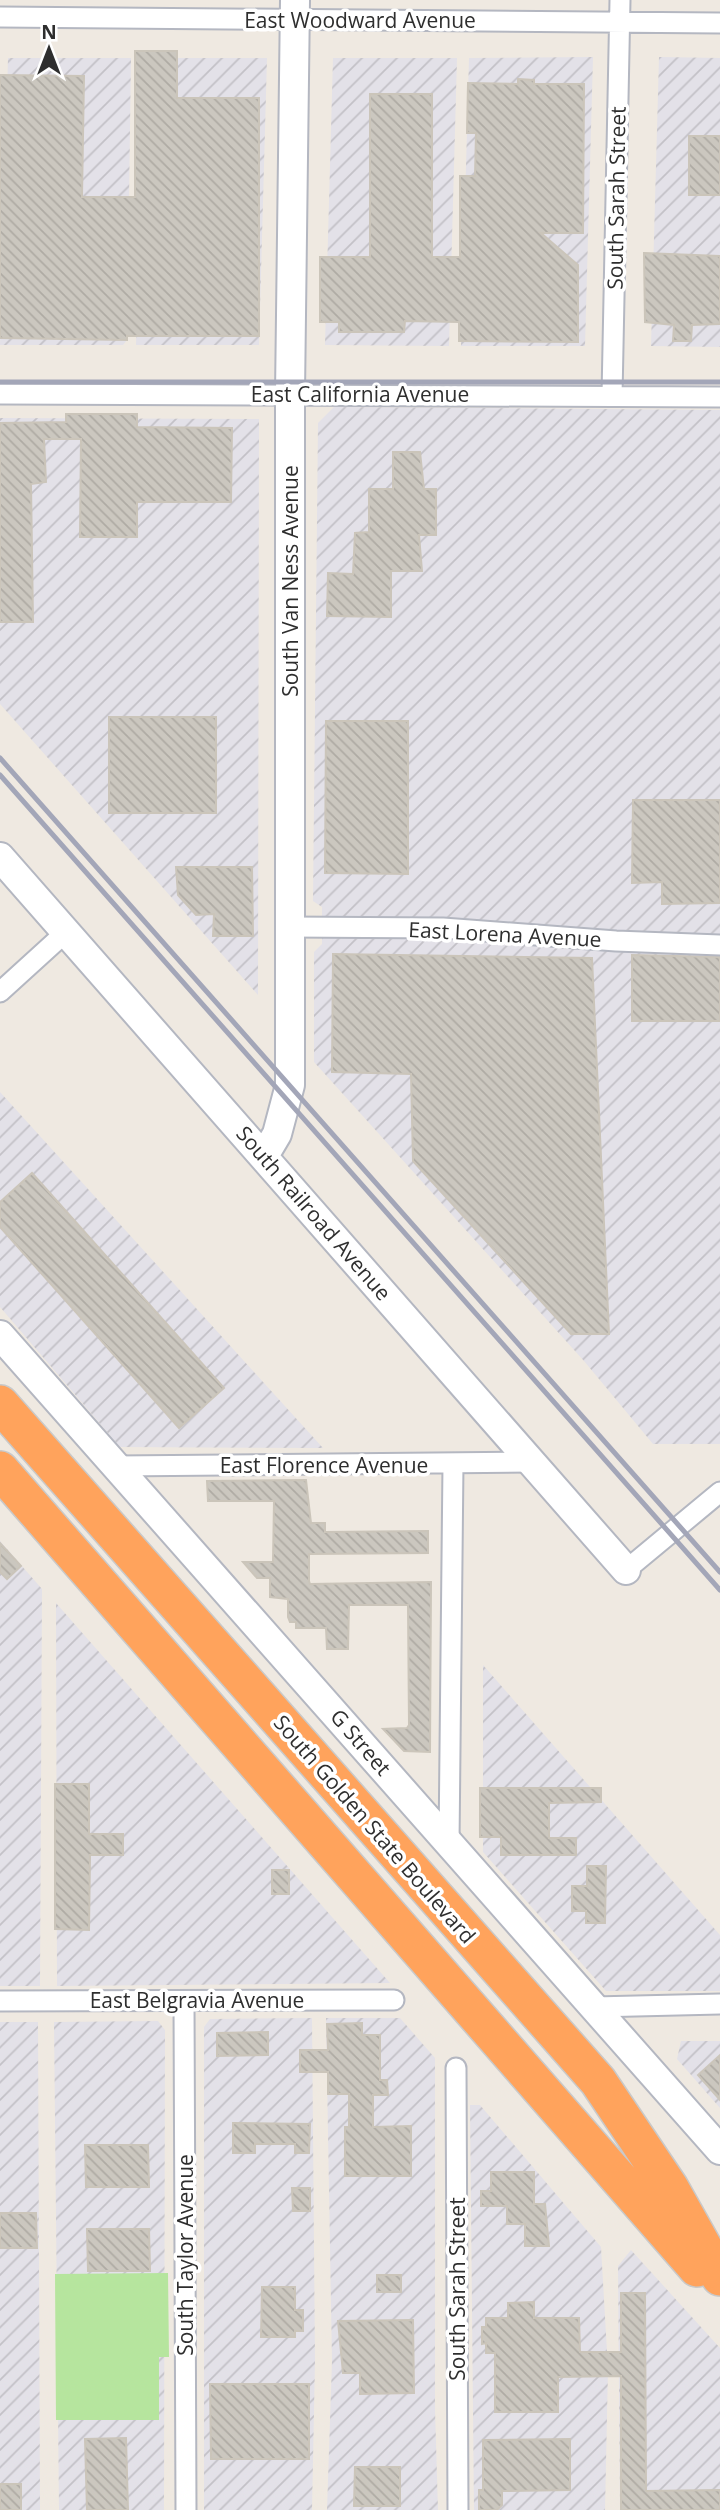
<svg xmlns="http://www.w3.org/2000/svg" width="720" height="2510" viewBox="0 0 720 2510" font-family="'Open Sans',sans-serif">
	<defs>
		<pattern id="industrial-furrows" width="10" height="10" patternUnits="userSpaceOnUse" patternTransform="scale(1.75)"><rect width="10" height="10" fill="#e3e1e8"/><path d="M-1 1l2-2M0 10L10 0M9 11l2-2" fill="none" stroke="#c3c1c7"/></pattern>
		<pattern id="building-back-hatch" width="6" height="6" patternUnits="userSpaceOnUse" patternTransform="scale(1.75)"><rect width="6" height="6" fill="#cbc7bf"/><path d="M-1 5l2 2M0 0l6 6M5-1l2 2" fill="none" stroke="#afaba4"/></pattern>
	</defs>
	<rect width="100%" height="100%" fill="#efe9e1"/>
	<!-- industrial -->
	<path fill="url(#industrial-furrows)" d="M593,57L585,346H461L469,58Z
		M659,57L720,58V347L651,346Z
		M8,58H131L127,340L123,345H0Z
		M144,58H267L259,345H136Z
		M333,58H457L449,346L325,345Z
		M334,407L720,410V1444H653L584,1361L314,1062V952L322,944V907L313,901L318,423Z
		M0,418L259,419L258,995L0,704Z
		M0,1092L323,1448L120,1447L0,1307Z
		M0,1541L42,1589L40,1986H0Z
		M56,1603L390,1983L57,1986Z
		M483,1665L720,1935V1991H606L483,1852Z
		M312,2018L315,2361L312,2510H204V2027L210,2019Z
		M326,2018H400L435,2058V2410L438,2510H327L332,2361Z
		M158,2021L165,2030L164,2510H59L54,2022Z
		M0,2022H38L40,2510H0Z
		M681,2041H720V2108L677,2059Z
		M470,2105H480L601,2247L608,2369L605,2510H474Z
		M631,2250L720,2348V2510H620L618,2266Z"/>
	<!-- grass -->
	<path fill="#b6e59e" d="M168,2273L169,2357H159V2420H56L55,2274Z"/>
	<!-- building -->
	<path fill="url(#building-back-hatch)" stroke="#cbc5ba" stroke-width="2" d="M135,51H177V98H259V336H127V340L0,338V75L84,76L82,197H135Z
		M518,79L534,80V84H584L583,233H541L578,265V342L459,341V322L405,321L404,332H339V322H320V257H370V94H432V257H460V176H475L476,133H467L468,83L518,84Z
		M689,136H720V195H689Z
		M644,253L720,256V324L692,325L691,341H673L674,325L645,322Z
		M66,414H137V427L232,428L231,502H137V537H80L81,439H44L46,482L31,484L33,622H0V423L66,422Z
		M393,452H420L424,489H436V535H419L422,571H391V617L327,616L328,573L353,574L355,533L369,532V489H393Z
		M109,717H216V813H109Z
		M326,721H408V874L325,873Z
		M633,800H720V903L662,904V882L632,883Z
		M176,867H252L253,936H213L214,914L196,915L178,895Z
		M333,954L592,958L609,1334H571L413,1161L411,1074L332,1072Z
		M632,955L720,957V1021H632Z
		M32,1173L224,1388L179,1428L0,1227V1202Z
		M306,1480L311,1523H325V1532L428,1531V1553L309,1554V1581L310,1584L431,1582L430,1752L404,1751L383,1729L407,1728L409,1725L408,1605H349L348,1649H327L326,1628H296V1622H290L288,1617V1599L270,1597V1578H257L243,1562H273L274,1501H208L207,1481Z
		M0,1543L21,1566L7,1579L0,1572Z
		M55,1784H89V1834H123V1855H90L89,1930L55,1929Z
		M480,1788H601V1802L549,1803V1838H576V1855H501V1837H480Z
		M587,1866H606L605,1923H586V1911H572V1886H587Z
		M272,1870H289V1894H272Z
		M362,2023V2035H380V2080H387L388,2095H373V2127L411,2126V2176H345V2127H349V2094H328V2072H300V2050H328L327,2024Z
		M268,2032V2055L217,2056V2033Z
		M720,2055V2100L698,2075Z
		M233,2123L310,2124L309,2153H295V2144H255V2153H233Z
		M85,2145H148L149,2187H86Z
		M491,2172H534V2204H545L549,2246H525V2224H507V2206H481V2191H491Z
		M292,2188H310V2211H293Z
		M0,2213H36L37,2248H0Z
		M87,2229H149L150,2271H88Z
		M377,2275H401V2292H377Z
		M262,2287H295V2310H303V2331H295V2337H261Z
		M621,2293H645L646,2491L720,2490V2510H621V2376L558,2377V2412H495V2353H486V2343L482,2344V2327H486V2318H508V2303L534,2302V2318H579L580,2352H621Z
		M413,2320L414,2393L360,2394V2373H343L338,2321Z
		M210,2384H309V2459H211Z
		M126,2438L128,2510H87L85,2439Z
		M570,2439V2490L502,2491V2505L497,2510H479V2490H483V2440Z
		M355,2467H400V2506H354Z
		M0,2484H21V2510H0Z"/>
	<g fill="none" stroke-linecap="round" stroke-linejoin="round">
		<!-- street casing -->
		<g stroke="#b4b7c1" stroke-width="23">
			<path id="street" d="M0,17L720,23
				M0,394L720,397
				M612,396L620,0
				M289,927L443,928L616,941L720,945
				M0,992L66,932
				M116,1466L532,1462
				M626,1570L720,1492
				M449,1844L453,1464
				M0,2001L394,2000
				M184,2001L186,2510
				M594,2007L720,2004
				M456,2068L458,2510"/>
		</g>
		<!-- secondary casing -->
		<g stroke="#b4b7c1" stroke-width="32">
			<path id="secondary" d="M0,857L626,1570
				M264,1156L277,1134L290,1085V393L295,0
				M0,1335L720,2150"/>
		</g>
		<!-- highway casing -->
		<g stroke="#c9c9c9" stroke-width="40">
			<path id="highway" d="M0,1404L598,2081L670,2188L720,2277
				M0,1470L697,2268"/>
		</g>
		<!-- street -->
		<use href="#street" stroke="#fff" stroke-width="19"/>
		<!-- secondary -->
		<use href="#secondary" stroke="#fff" stroke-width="28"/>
		<!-- highway -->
		<use href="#highway" stroke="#ffa35c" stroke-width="37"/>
		<!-- rail -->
		<path stroke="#a3a6b8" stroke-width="5" d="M0,382H720
			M0,758L720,1572
			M0,775L720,1590"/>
	</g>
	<g text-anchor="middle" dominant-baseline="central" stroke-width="7" stroke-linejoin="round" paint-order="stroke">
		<!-- street labels -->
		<g font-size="21" fill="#2e2e2e" stroke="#fff">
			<text x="360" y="20">East Woodward Avenue</text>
			<text transform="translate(616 198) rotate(-89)">South Sarah Street</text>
			<text x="360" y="394">East California Avenue</text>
			<text transform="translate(290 581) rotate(-90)">South Van Ness Avenue</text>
			<text transform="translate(505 934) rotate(3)">East Lorena Avenue</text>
			<text transform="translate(314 1213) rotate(49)">South Railroad Avenue</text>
			<text x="324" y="1465">East Florence Avenue</text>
			<text transform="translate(361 1742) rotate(49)">G Street</text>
			<text transform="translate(375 1829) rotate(49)">South Golden State Boulevard</text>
			<text x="197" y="2000">East Belgravia Avenue</text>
			<text transform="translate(185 2255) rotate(-90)">South Taylor Avenue</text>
			<text transform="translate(457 2289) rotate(-90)">South Sarah Street</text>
		</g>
	</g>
	<!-- north arrow -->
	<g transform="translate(49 49)" stroke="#ffffff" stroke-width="5" paint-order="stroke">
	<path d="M0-5L12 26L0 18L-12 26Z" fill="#2e2e2e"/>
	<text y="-10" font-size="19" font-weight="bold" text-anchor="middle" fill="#2e2e2e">N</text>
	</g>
</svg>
